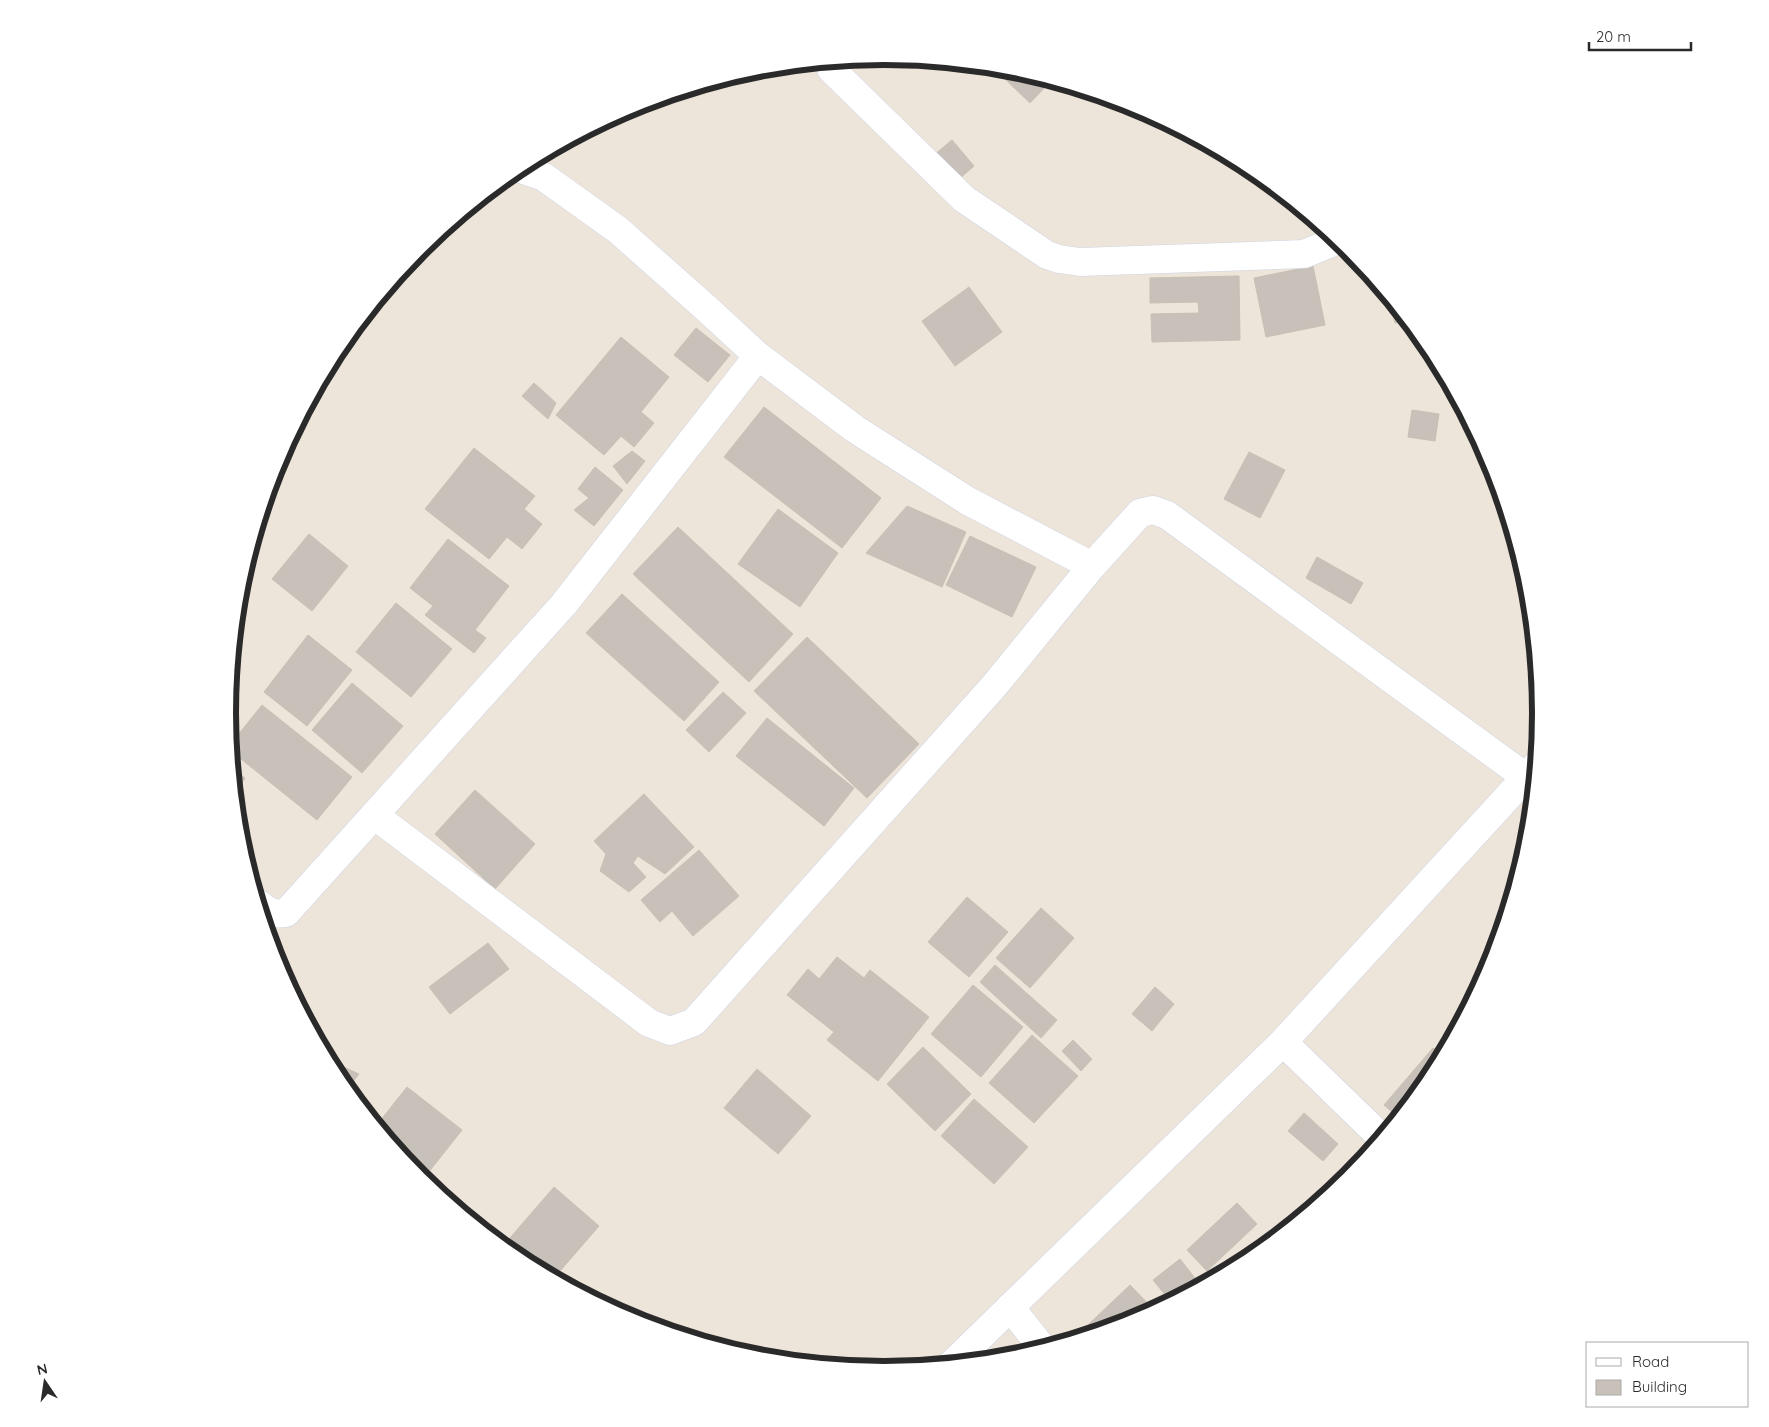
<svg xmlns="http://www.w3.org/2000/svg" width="1769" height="1427" viewBox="0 0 1769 1427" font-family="Quicksand,sans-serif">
	<rect width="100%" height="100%" fill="#ede4da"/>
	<!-- building -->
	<path fill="#c8c1ba" stroke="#c9c0b3" d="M1014,69L1051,81L1030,103L1005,79Z
		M952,140L974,166L957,181L934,155Z
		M1313,266L1325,325L1266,337L1254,278Z
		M1239,276L1240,340L1152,342L1151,314L1199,313L1198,302L1150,303V278Z
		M969,287L1002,332L955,366L922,321Z
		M1389,298L1408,321L1395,323Z
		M696,328L730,355L708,382L674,355Z
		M621,337L669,377L641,412L654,423L634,447L621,436L604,455L556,415Z
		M534,383L556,403L548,419L522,396Z
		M764,407L881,498L842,548L724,457Z
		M1412,410L1439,414L1435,441L1408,437Z
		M474,448L535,496L524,509L542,524L522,549L507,537L489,559L425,509Z
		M632,451L645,461L627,484L613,466Z
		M1249,452L1285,470L1260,518L1224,499Z
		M595,467L623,490L594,526L574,510L589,498L578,489Z
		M907,506L966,532L942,587L866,553Z
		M778,509L838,553L800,607L738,564Z
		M678,527L793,634L749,682L633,574Z
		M309,534L348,566L312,611L272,579Z
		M970,536L1036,567L1012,617L946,585Z
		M448,539L509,586L475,630L486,638L474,653L425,615L433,606L410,588Z
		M1317,557L1363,583L1351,604L1306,578Z
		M622,594L719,682L684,721L586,633Z
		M396,603L452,649L411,697L356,652Z
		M308,635L352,670L307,726L264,692Z
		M807,637L919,744L867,798L754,691Z
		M352,683L403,726L362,773L312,730Z
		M723,692L746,713L709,752L686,730Z
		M262,705L352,777L317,820L231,751L230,745Z
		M767,718L854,788L824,826L736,756Z
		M233,770L245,778L235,793Z
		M475,790L535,844L495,889L435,834Z
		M644,794L694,847L665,874L638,856L633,863L646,877L629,892L600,871L606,854L594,841Z
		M699,850L739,896L693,936L672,911L660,922L641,900Z
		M967,897L1008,932L969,977L928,942Z
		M1041,908L1074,938L1030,988L996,958Z
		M488,943L509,969L450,1014L429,987Z
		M837,957L864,978L870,970L929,1017L878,1081L827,1040L834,1032L787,995L808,969L819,979Z
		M995,965L1057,1020L1041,1038L980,982Z
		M973,985L1023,1027L981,1077L931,1034Z
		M1155,987L1174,1004L1152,1031L1132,1014Z
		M1032,1035L1078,1076L1034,1123L989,1083Z
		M1073,1040L1092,1059L1081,1071L1062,1051Z
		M923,1047L971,1094L935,1131L887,1084Z
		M1433,1048L1443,1056L1431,1079L1399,1118L1384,1105Z
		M328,1060L359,1074L347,1089L338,1078Z
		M757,1069L811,1116L778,1154L724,1108Z
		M407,1087L462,1130L424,1178L410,1166L376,1126Z
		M974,1099L1028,1147L994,1184L941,1136Z
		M1304,1113L1338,1144L1323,1161L1288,1131Z
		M554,1187L599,1226L554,1278L520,1260L503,1246Z
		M1237,1203L1257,1224L1207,1271L1187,1250Z
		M1180,1259L1198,1282L1171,1302L1153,1280Z
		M1130,1285L1155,1311L1136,1321L1071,1341Z"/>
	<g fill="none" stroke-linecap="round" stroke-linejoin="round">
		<!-- minor casing -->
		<g stroke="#cfd4e4" stroke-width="29">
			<path id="minor" d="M830,62L831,69L964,199L1047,255L1059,259L1080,262L1304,254L1331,243L1335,237
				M518,168L544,177L618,230L706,308L758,356L855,429L968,501L1092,566
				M374,815L649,1023L670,1031L694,1022L994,686L1092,566L1140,513L1153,510L1167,515L1535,784
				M259,904C268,912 274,915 286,913L564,604L758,356
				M1283,1042L1382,1138
				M1010,1307L1043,1349
				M952,1364L1283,1042L1537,765"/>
		</g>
		<!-- minor -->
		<use href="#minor" stroke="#fff" stroke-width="28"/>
	</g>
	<!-- crop -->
	<path d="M0 0H1769V1427H0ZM236 713a648 648 0 1 1 1296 0a648 648 0 1 1-1296 0Z" fill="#fff" fill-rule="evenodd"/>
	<path fill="none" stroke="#2a2a2a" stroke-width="6" d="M236 713a648 648 0 1 1 1296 0a648 648 0 1 1-1296 0Z"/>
	<!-- legend -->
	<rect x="1586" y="1342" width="162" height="65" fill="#ffffff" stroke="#aaaaaa"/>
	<rect x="1596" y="1358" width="25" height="8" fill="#ffffff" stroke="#aaaaaa"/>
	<text x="1632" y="1367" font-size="15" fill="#2a2a2a">Road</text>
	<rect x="1596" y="1380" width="25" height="15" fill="#c8c1ba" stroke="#aaaaaa"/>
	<text x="1632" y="1392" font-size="15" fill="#2a2a2a">Building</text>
	<!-- north arrow -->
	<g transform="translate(45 1382) rotate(347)" stroke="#ffffff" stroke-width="4" paint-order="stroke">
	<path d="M0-4L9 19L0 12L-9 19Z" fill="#2a2a2a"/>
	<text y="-8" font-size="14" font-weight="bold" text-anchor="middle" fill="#2a2a2a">N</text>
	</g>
	<!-- scale -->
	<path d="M1589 42v8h102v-8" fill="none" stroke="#2a2a2a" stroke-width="2.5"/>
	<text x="1596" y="42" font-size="15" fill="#2a2a2a" stroke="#ffffff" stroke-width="4" paint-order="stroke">20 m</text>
</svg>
